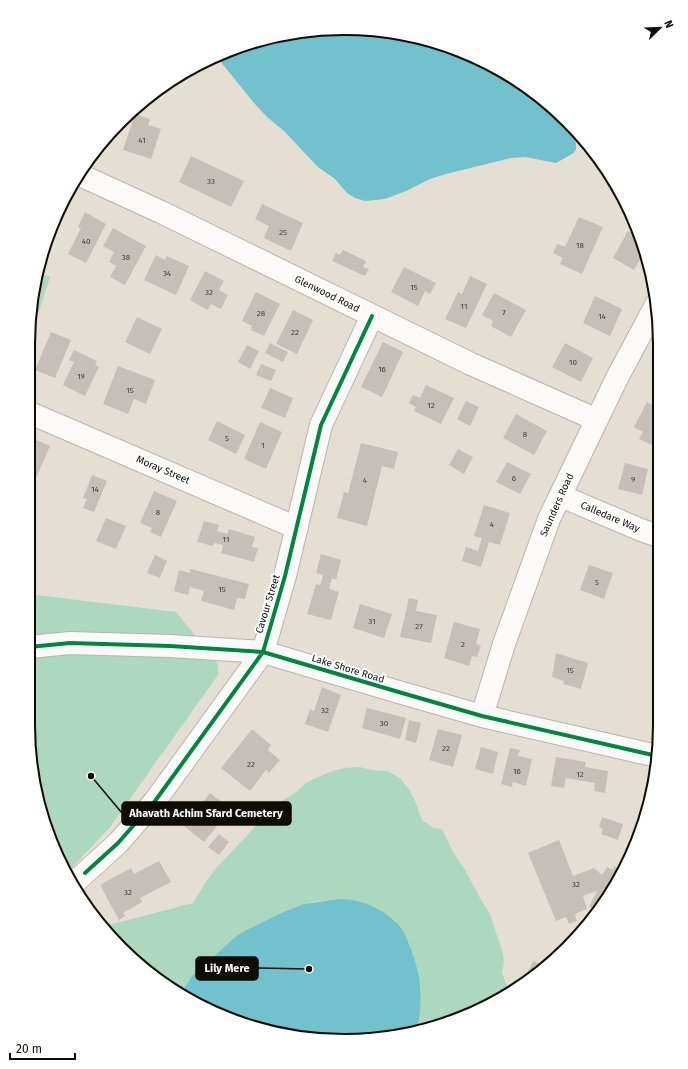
<svg xmlns="http://www.w3.org/2000/svg" width="688" height="1069" viewBox="0 0 688 1069" font-family="'Fira Sans',sans-serif">
	<rect width="100%" height="100%" fill="#e5dfd3"/>
	<!-- green -->
	<path fill="#abd8be" d="M40,273L50,277L31,336V303Z
		M29,594L176,612L218,664V675L110,827L68,872V874L45,826L28,725Z
		M359,767L372,770L387,771L400,778L409,789L415,801L422,820L433,828L442,829L452,850L464,868L481,900L490,914L503,954L504,963L502,973L507,986L508,993L426,1030L417,1031L420,1012L396,921L373,907L339,899L312,902L281,913L234,938L191,977L182,992L152,976L105,926L193,903L205,883L218,866L256,826L269,808L294,794L306,783L327,773L344,768Z"/>
	<!-- water -->
	<path fill="#72c2cd" d="M323,29L385,31L445,45L502,70L522,85L534,97L544,105L553,114L575,139L576,145V150L572,154L556,163L525,157L511,158L446,174L430,179L406,191L385,199L365,201L355,198L347,193L335,179L318,167L284,131L267,117L254,103L216,56L262,39Z
		M339,899C347,899 354,900 361,902C373,905 394,917 401,928C404,932 406,937 408,942C418,966 422,984 420,1010C420,1017 418,1024 417,1031L344,1041L242,1024L182,992L191,977L234,938L243,932L281,913L304,904Z"/>
	<!-- building -->
	<path fill="#c6bfb8" d="M135,114L150,119L148,125L161,129L151,159L123,150Z
		M191,156L244,181L231,207L179,182Z
		M262,204L303,223L291,251L264,238L269,226L255,219Z
		M85,212L106,224L86,263L68,254L81,228L78,227Z
		M579,217L603,227L582,274L560,264L563,258L553,253L557,244L565,247Z
		M113,228L146,246L125,285L110,277L116,266L109,262L114,252L103,246Z
		M628,231L640,237L645,251L634,270L613,258Z
		M343,250L366,261L363,267L369,269L365,276L332,261L336,253L340,255Z
		M156,255L165,260L167,256L189,266L176,295L144,280Z
		M404,267L436,283L430,294L425,291L418,306L391,292Z
		M205,271L224,281L219,290L228,295L221,309L211,304L208,310L190,300Z
		M470,276L487,284L466,328L445,319L458,292L462,294Z
		M256,292L280,304L264,336L251,330L252,326L242,321Z
		M494,293L526,310L511,337L491,326L493,321L482,315Z
		M595,296L622,309L610,336L583,323Z
		M293,310L313,320L297,354L276,344Z
		M137,317L162,329L150,354L125,342Z
		M51,332L71,340L55,378L35,370Z
		M383,342L403,352L382,397L361,387Z
		M270,343L288,352L283,362L265,353Z
		M565,343L593,358L581,382L552,367Z
		M247,345L259,351L250,369L238,362Z
		M74,350L97,361L95,365L99,367L85,396L63,385L74,362L69,360Z
		M261,364L276,370L271,381L256,375Z
		M118,366L155,380L146,404L134,399L128,414L103,404Z
		M659,373V385L655,383Z
		M426,385L454,398L441,424L414,411L416,407L409,403L413,395L420,398Z
		M270,388L293,398L285,418L261,408Z
		M466,401L479,407L470,426L457,419Z
		M647,402L659,408V438L654,446L639,439L643,432L634,427Z
		M516,414L547,431L534,455L503,438Z
		M217,421L245,435L236,454L208,440Z
		M260,422L282,432L266,469L244,459Z
		M30,437L50,446L30,492Z
		M361,443L398,452L394,469L382,466L367,526L337,518L344,492L348,493Z
		M458,449L473,457L464,474L449,465Z
		M507,462L531,474L520,494L496,482Z
		M625,463L648,469L642,495L618,489Z
		M92,475L107,481L94,512L83,508L87,499L83,498Z
		M154,491L177,501L161,537L150,532L152,528L140,523Z
		M484,505L510,513L500,545L489,542L481,567L462,561L466,547L478,551L482,538L474,536Z
		M106,518L126,526L116,549L96,541Z
		M204,521L219,525L217,531L227,534L229,529L255,537L252,547L258,548L254,562L221,553L223,545L214,543L213,546L197,542Z
		M321,554L341,560L336,580L332,578L329,589L339,592L331,620L307,614L316,584L320,585L323,575L316,573Z
		M155,555L167,561L160,578L147,573Z
		M589,565L613,573L604,599L580,590Z
		M191,569L249,584L245,599L237,598L234,610L201,601L204,591L190,587L188,595L174,591L179,570L190,573Z
		M409,598L418,600L416,611L437,615L431,643L400,637Z
		M360,604L392,614L384,638L353,628Z
		M454,622L480,629L476,644L481,645L477,657L472,656L469,666L444,658Z
		M556,653L588,663L581,689L563,684L564,681L552,677Z
		M657,667H658V688L652,686Z
		M322,687L341,695L328,732L305,724L310,709L314,711Z
		M367,708L406,718L400,739L362,728Z
		M409,720L421,723L416,743L405,740Z
		M252,729L271,745L268,750L280,760L269,773L266,770L250,791L221,768Z
		M438,729L462,735L453,767L429,760Z
		M481,747L498,752L493,774L475,769Z
		M510,748L520,750L518,756L532,759L526,786L513,782L512,787L501,784Z
		M556,757L586,762L585,767L608,771L605,793L594,791L595,783L566,778L564,788L551,786Z
		M210,793L231,809L204,842L184,826Z
		M602,817L623,824L618,840L601,834L603,829L599,827Z
		M219,834L229,842L219,855L208,847Z
		M559,840L573,876L594,868L602,875L607,867L613,870L614,866L621,869L596,910L589,907L597,891L583,896L587,909L575,914L577,921L569,924L566,917L556,921L528,853Z
		M159,861L171,882L140,898L142,902L123,913L125,916L119,920L100,885L131,868L134,874Z
		M533,961L544,966L534,975L528,972Z"/>
	<g fill="none" stroke-linecap="round" stroke-linejoin="round">
		<!-- minor casing -->
		<g stroke="#b8b4aa" stroke-width="24">
			<path id="minor" d="M80,175L161,212L471,364L597,420
				M30,413L297,528
				M561,496L641,530L658,536
				M29,647L70,643L170,646L263,652L402,693L482,716L657,756
				M482,716L504,644L549,519L617,378L656,305
				M73,884L118,843L155,801L263,652L285,576L321,425L372,316"/>
		</g>
		<!-- minor -->
		<use href="#minor" stroke="#fbfaf8" stroke-width="22"/>
		<!-- cycleway casing -->
		<g stroke="#fff" stroke-width="6">
			<path id="cycleway" d="M29,647L70,643L170,646L263,652L402,693L482,716L657,756
				M85,873L118,843L155,801L263,652L285,576L321,425L372,316"/>
		</g>
		<!-- cycleway -->
		<use href="#cycleway" stroke="#00873e" stroke-width="4"/>
	</g>
	<g text-anchor="middle" dominant-baseline="central" stroke-width="4" stroke-linejoin="round" paint-order="stroke">
		<!-- number labels -->
		<g font-size="8" fill="#3d3932">
			<text x="142" y="140">41</text>
			<text x="211" y="181">33</text>
			<text x="283" y="232">25</text>
			<text x="86" y="241">40</text>
			<text x="580" y="245">18</text>
			<text x="126" y="257">38</text>
			<text x="167" y="273">34</text>
			<text x="414" y="287">15</text>
			<text x="209" y="292">32</text>
			<text x="464" y="306">11</text>
			<text x="504" y="312">7</text>
			<text x="261" y="313">28</text>
			<text x="602" y="316">14</text>
			<text x="295" y="332">22</text>
			<text x="573" y="362">10</text>
			<text x="382" y="369">16</text>
			<text x="81" y="376">19</text>
			<text x="130" y="390">15</text>
			<text x="431" y="405">12</text>
			<text x="525" y="434">8</text>
			<text x="227" y="438">5</text>
			<text x="263" y="445">1</text>
			<text x="514" y="478">6</text>
			<text x="633" y="479">9</text>
			<text x="365" y="480">4</text>
			<text x="95" y="489">14</text>
			<text x="158" y="512">8</text>
			<text x="492" y="524">4</text>
			<text x="226" y="539">11</text>
			<text x="597" y="582">5</text>
			<text x="222" y="589">15</text>
			<text x="372" y="621">31</text>
			<text x="419" y="626">27</text>
			<text x="463" y="644">2</text>
			<text x="570" y="670">15</text>
			<text x="325" y="710">32</text>
			<text x="384" y="723">30</text>
			<text x="446" y="748">22</text>
			<text x="251" y="764">22</text>
			<text x="517" y="771">16</text>
			<text x="580" y="774">12</text>
			<text x="576" y="884">32</text>
			<text x="128" y="892">32</text>
		</g>
		<!-- street labels -->
		<g font-size="10" fill="#0f0c05" stroke="#fff">
			<text transform="translate(327 294) rotate(26)">Glenwood Road</text>
			<text transform="translate(163 470) rotate(23)">Moray Street</text>
			<text transform="translate(557 505) rotate(-66)">Saunders Road</text>
			<text transform="translate(610 517) rotate(23)">Calledare Way</text>
			<text transform="translate(268 604) rotate(-73)">Cavour Street</text>
			<text transform="translate(348 669) rotate(17)">Lake Shore Road</text>
		</g>
	</g>
	<!-- crop -->
	<path d="M0 0H688V1069H0ZM344 35H344A309 309 0 0 1 653 344V725A309 309 0 0 1 344 1034H344A309 309 0 0 1 35 725V344A309 309 0 0 1 344 35Z" fill="#fff" fill-rule="evenodd"/>
	<path fill="none" stroke="#0f0c05" stroke-width="2" d="M344 35H344A309 309 0 0 1 653 344V725A309 309 0 0 1 344 1034H344A309 309 0 0 1 35 725V344A309 309 0 0 1 344 35Z"/>
	<!-- callouts -->
	<path fill="none" stroke="#0f0c05" stroke-width="1.5" d="M91 776L122 813M309 969L258 968"/>
	<g fill="#0f0c05" stroke="#fff" stroke-width="1.5">
		<circle cx="91" cy="776" r="4"/>
		<circle cx="309" cy="969" r="4"/>
	</g>
	<g fill="#0f0c05" stroke="#0f0c05" stroke-width="1.5">
		<rect x="122" y="802" width="169" height="23" rx="4"/>
		<rect x="196" y="957" width="62" height="23" rx="4"/>
	</g>
	<g font-size="11" text-anchor="middle" font-weight="bold" fill="#fff">
		<text x="206" y="817">Ahavath Achim Sfard Cemetery</text>
		<text x="227" y="972">Lily Mere</text>
	</g>
	<!-- north arrow -->
	<g transform="translate(660 28) rotate(67)" stroke="#ffffff" stroke-width="3" paint-order="stroke">
	<path d="M0-3L7 15L0 10L-7 15Z" fill="#0f0c05"/>
	<text y="-6" font-size="11" font-weight="bold" text-anchor="middle" fill="#0f0c05">N</text>
	</g>
	<!-- scale -->
	<path d="M10 1053v6h65v-6" fill="none" stroke="#0f0c05" stroke-width="2"/>
	<text x="16" y="1053" font-size="12" fill="#0f0c05" stroke="#ffffff" stroke-width="3" paint-order="stroke">20 m</text>
</svg>
